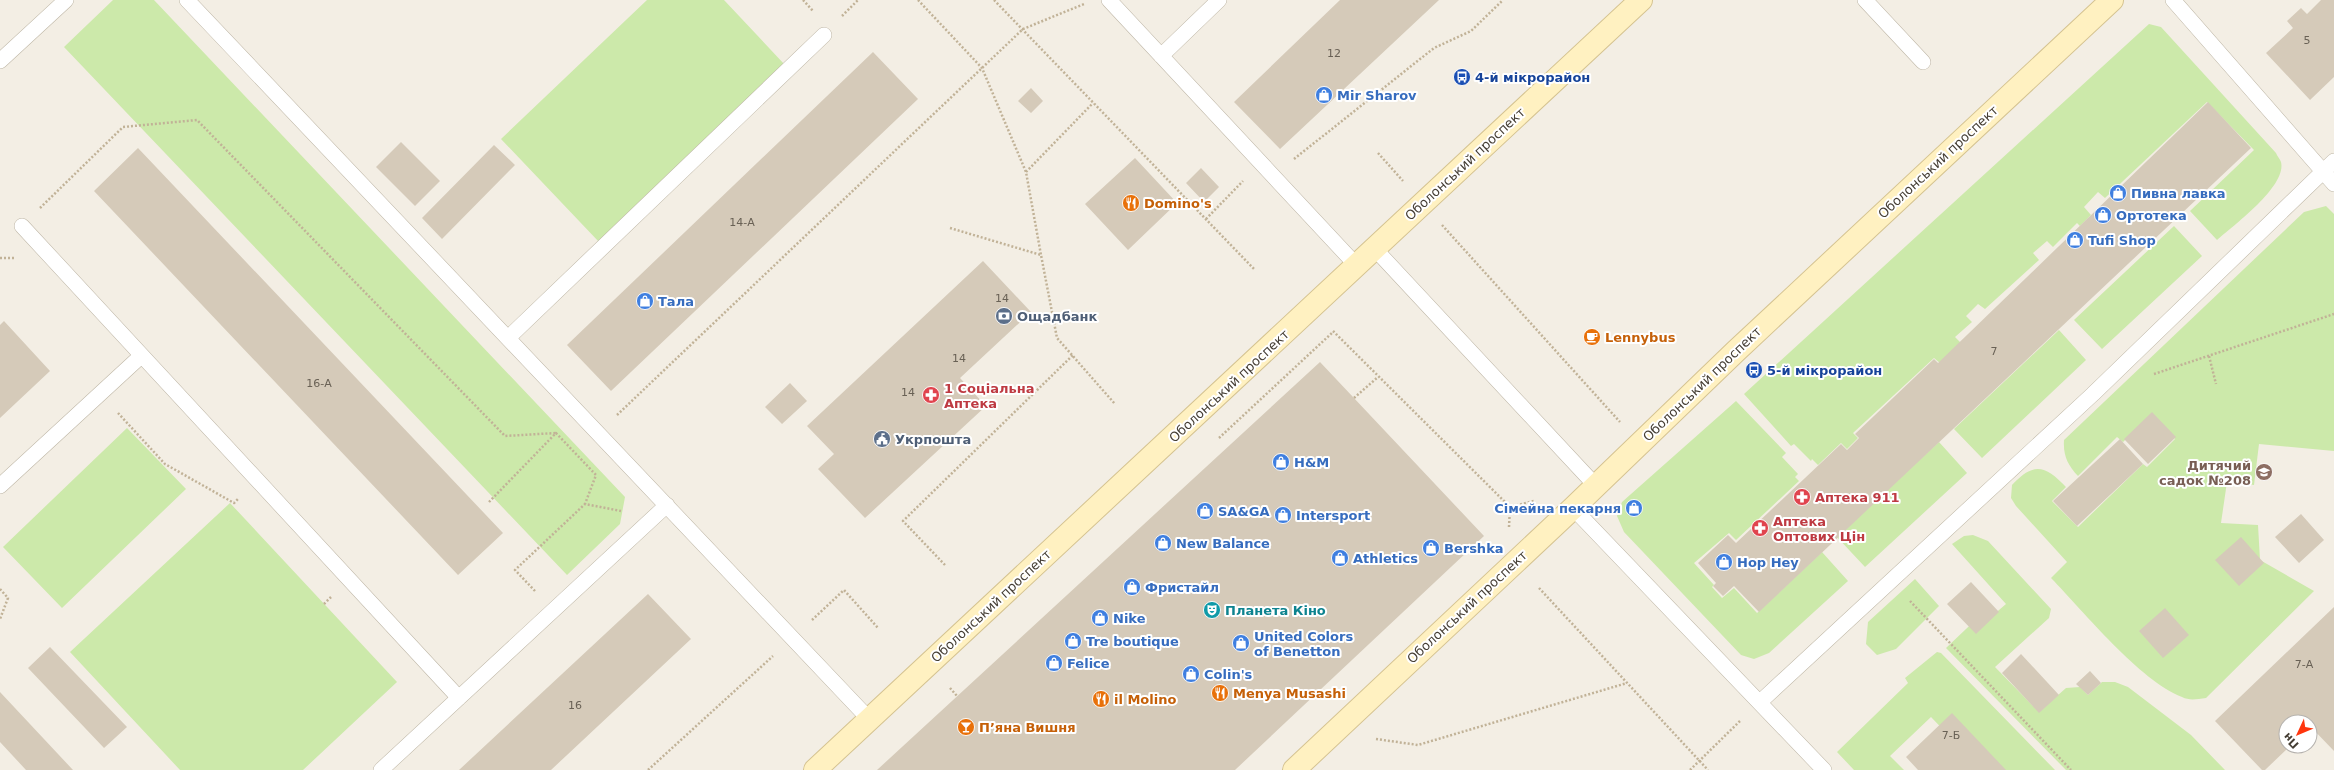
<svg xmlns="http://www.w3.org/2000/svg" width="2334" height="770" viewBox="0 0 2334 770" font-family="'DejaVu Sans',sans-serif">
	<rect width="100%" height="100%" fill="#f3eee4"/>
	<!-- green -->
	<path fill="#cce9aa" d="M113,0H154L625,497L620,524L567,575L64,47Z
		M647,0H724L785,65L599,242L501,139Z
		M2149,24L2161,27L2276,153C2277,156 2280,159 2281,162C2287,186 2234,225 2217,240L2190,211L2254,150L2207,102L2105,198L2098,192L2084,207L2091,215L2080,226L2077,223L2053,247L2047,241L2033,253L2039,260L1985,309L1978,304L1966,316L1972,322L1955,337L1961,343L1940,363L1934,358L1853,433L1858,438L1847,449L1841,443L1818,465L1812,459L1811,461L1794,444L1791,446L1744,394Z
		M2326,206L2334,214V451L2259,444L2254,485L2227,482L2221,523L2258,525L2260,560L2314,591L2206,698C2197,699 2190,701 2182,697C2139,680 2085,613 2051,578L2067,562L2016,506L2011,498L2012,485C2034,461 2046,466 2066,487L2052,501L2078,527L2143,464L2147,467L2175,439L2152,414L2123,442L2117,437L2078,476C2068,465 2063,456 2064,440L2304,212Z
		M2174,226L2202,256L2102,349L2074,320Z
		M2059,330L2086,360L1982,458L1954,429Z
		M1736,401L1786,453L1782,457L1798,474L1795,477L1799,481L1736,540L1729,533L1694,563L1714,585L1712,587L1722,598L1734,588L1757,613L1822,552L1848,581L1769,653L1754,659L1741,655L1624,532L1617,516L1622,502Z
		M127,428L186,489L62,608L3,547Z
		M1939,442L1967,473L1865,567L1836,536Z
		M230,503L397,682L303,770H180L70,652Z
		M1973,535L1988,541L2051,609L2049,618L1995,667L2039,712L2066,688L2080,687L2088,695L2102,682H2115L2128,687L2191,735L2225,770H2066L1946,648L1986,610L1992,616L2006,604L1952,544L1964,536Z
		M1915,579L1939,606L1896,649L1877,655L1866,644L1868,622Z
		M1937,652L1941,653L2055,770H1982L1931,717L1890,756L1904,770H1854L1837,752L1908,683L1905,678Z"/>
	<!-- building -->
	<path fill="#d5cab9" d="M1340,0H1439L1280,149L1234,102Z
		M2321,0H2334V77L2310,100L2266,53L2293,28L2287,21L2301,8L2307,14Z
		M873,52L918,99L611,391L567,345Z
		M1031,88L1043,101L1031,113L1018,101Z
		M2208,102L2251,148L1759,612L1734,586L1723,596L1713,586L1716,583L1698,563L1728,535L1736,543L1841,444L1847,450L1859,438L1855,434L1934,359L1938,363Z
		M401,142L440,181L415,206L376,167Z
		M494,145L515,165L442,239L422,218Z
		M138,148L503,533L458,575L94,191Z
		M1135,158L1177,203L1128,250L1085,204Z
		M1201,168L1219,187L1204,202L1186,183Z
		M983,261L1031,312L960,378L986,406L865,518L818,469L834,454L807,426Z
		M4,321L50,371L0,418V325Z
		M1320,362L1484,536L1235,770H877Z
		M790,383L807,401L782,424L765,407Z
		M2152,412L2176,437L2148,464L2124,439Z
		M2120,439L2143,464L2077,526L2053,501Z
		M2301,514L2324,540L2299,563L2275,537Z
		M2241,537L2264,563L2239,586L2215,560Z
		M1971,582L1999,612L1976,634L1947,604Z
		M648,594L691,639L551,770H459Z
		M2334,607V751L2310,726V722H2286V746H2290L2265,770H2262L2215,721Z
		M2165,608L2189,635L2163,658L2139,631Z
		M50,647L127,727L104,748L28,668Z
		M2021,654L2059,695L2039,713L2002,673Z
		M2090,671L2101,683L2088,695L2076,684Z
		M0,692L73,770H26L0,742Z
		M1952,713L2006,770H1918L1906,757Z"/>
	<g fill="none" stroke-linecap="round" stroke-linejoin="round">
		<!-- service casing -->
		<g stroke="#beb6a6" stroke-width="16">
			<path id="service" d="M187,0L869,719
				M1109,0L1357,266
				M1865,0L1923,62
				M2173,0L2334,184
				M1161,56L1219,0
				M0,61L66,0
				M22,226L459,698
				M1375,249L1596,486
				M508,338L824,35
				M0,486L141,356
				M1573,508L1824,770
				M1760,702L2093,394L2334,161
				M381,770L667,505"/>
		</g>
		<!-- secondary casing -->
		<g stroke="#d5c391" stroke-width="24">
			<path id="secondary" d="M815,770L1641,0
				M1294,770L1573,508L1736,351L2112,0"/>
		</g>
		<!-- path -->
		<path stroke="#c1b297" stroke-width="2.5" stroke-dasharray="2 2" stroke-linecap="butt" d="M803,0L813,11
			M918,0L982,68L1026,172L1041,255
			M994,0L1254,269
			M842,16L858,0
			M1378,153L1403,181
			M1294,159L1434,48L1471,31L1503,0
			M1026,172L1093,103
			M40,208L123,127L197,120L505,436L556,433
			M1206,219L1243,181
			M1442,225L1620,422
			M950,228L1041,255L1057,338L1115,404
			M0,258H15
			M1333,331L1510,507L1534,501
			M2209,356L2216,384
			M2154,374L2334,314
			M1354,398L1378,377
			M118,413L165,464L234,503L239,498
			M617,415L1023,29L1084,4
			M1219,438L1333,332
			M489,502L556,433L596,475L585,504
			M1509,527L1510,507
			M945,565L903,521L1073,355
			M1539,588L1708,770
			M0,589L8,598L0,619
			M535,591L515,570L585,504L621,511
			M1910,601L2071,770
			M324,604L331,597
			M812,620L844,590L878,628
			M950,688L957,696
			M1376,739L1418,745L1627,683
			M648,770L773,656
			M1690,770L1741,720"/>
		<!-- service -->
		<use href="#service" stroke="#fff" stroke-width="15"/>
		<!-- secondary -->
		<use href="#secondary" stroke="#fff1c1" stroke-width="22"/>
	</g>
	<!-- icons -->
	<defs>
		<g id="bus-disc" transform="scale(0.9)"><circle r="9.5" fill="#1a4fb4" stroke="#fff"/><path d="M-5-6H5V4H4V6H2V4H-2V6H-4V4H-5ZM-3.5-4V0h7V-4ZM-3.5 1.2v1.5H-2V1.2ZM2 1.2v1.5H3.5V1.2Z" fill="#fff"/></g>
		<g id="shop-disc" transform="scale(0.9)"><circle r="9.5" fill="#3f7fe0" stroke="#fff"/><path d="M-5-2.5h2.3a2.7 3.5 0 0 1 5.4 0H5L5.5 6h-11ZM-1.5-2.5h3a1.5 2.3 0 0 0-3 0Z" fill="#fff"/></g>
		<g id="restaurant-disc" transform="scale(0.9)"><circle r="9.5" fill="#e8710a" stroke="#fff"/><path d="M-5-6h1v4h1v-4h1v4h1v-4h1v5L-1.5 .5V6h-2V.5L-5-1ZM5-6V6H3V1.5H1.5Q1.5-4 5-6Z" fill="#fff"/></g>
		<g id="bank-disc" transform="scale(0.9)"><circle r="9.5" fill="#5c6f8a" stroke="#fff"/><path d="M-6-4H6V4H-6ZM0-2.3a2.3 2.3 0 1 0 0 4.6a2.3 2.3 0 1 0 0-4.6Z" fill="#fff"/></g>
		<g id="cafe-disc" transform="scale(0.9)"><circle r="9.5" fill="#e8710a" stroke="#fff"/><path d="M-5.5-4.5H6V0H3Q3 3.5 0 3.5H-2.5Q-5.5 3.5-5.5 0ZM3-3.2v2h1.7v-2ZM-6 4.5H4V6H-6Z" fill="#fff"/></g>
		<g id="pharmacy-disc" transform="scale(0.9)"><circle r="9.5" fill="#e0444e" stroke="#fff"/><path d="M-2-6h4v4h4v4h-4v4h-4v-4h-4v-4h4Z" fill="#fff"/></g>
		<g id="civic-disc" transform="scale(0.9)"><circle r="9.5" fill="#5c6f8a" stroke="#fff"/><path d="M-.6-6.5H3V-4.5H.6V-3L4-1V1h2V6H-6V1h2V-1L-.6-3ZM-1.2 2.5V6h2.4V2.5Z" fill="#fff"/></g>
		<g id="school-disc" transform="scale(0.9)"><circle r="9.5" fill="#8d6e63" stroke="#fff"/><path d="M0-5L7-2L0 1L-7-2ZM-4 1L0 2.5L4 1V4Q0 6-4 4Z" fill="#fff"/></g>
		<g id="theatre-disc" transform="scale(0.9)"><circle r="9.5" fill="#0f9aa8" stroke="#fff"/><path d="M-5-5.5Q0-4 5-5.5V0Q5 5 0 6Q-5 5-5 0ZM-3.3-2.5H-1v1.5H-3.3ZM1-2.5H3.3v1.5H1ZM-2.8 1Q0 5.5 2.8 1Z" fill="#fff"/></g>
		<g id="bar-disc" transform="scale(0.9)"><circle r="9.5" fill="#e8710a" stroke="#fff"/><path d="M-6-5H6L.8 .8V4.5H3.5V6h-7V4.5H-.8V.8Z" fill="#fff"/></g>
	</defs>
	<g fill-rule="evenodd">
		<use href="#bus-disc" x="1462" y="77"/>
		<use href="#shop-disc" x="1324" y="95"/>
		<use href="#shop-disc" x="2118" y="193"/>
		<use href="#restaurant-disc" x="1131" y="203"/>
		<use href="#shop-disc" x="2103" y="215"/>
		<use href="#shop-disc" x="2075" y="240"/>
		<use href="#shop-disc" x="645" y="301"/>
		<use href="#bank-disc" x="1004" y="316"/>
		<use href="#cafe-disc" x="1592" y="337"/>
		<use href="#bus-disc" x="1754" y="370"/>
		<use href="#pharmacy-disc" x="931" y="395"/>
		<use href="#civic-disc" x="882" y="439"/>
		<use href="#shop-disc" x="1281" y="462"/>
		<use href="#school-disc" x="2264" y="472"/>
		<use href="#pharmacy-disc" x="1802" y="497"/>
		<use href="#shop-disc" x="1634" y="508"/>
		<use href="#shop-disc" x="1205" y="511"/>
		<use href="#shop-disc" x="1283" y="515"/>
		<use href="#pharmacy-disc" x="1760" y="528"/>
		<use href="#shop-disc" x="1163" y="543"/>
		<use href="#shop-disc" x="1431" y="548"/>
		<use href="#shop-disc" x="1340" y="558"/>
		<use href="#shop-disc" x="1724" y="562"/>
		<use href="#shop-disc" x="1132" y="587"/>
		<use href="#theatre-disc" x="1212" y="610"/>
		<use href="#shop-disc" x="1100" y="618"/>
		<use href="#shop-disc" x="1073" y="641"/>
		<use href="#shop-disc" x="1241" y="643"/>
		<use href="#shop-disc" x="1054" y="663"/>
		<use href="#shop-disc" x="1191" y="674"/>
		<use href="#restaurant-disc" x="1220" y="693"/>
		<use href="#restaurant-disc" x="1101" y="699"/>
		<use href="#bar-disc" x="966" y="727"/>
	</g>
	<g text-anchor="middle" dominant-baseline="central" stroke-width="4" stroke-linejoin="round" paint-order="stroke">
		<!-- number labels -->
		<g font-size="11" fill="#696155">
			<text x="2307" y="40">5</text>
			<text x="1334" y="53">12</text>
			<text x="742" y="222">14-А</text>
			<text x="1002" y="298">14</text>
			<text x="1994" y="351">7</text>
			<text x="959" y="358">14</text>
			<text x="319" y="383">16-А</text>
			<text x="908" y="392">14</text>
			<text x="2304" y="664">7-А</text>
			<text x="575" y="705">16</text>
			<text x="1951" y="735">7-Б</text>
		</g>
		<!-- transit labels -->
		<g font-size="13" font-weight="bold" fill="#164399" stroke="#fff" text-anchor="start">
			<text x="1475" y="77">4-й мікрорайон</text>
			<text x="1767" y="370">5-й мікрорайон</text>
		</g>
		<!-- shop labels -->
		<g font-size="13" font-weight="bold" fill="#366cbe" stroke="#fff" text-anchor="start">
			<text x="1337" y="95">Mir Sharov</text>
			<text x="2131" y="193">Пивна лавка</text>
			<text x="2116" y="215">Ортотека</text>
			<text x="2088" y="240">Tufi Shop</text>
			<text x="658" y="301">Тала</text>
			<text x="1294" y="462">H&amp;M</text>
			<text x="1621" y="508" text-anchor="end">Сімейна пекарня</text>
			<text x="1218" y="511">SA&amp;GA</text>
			<text x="1296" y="515">Intersport</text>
			<text x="1176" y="543">New Balance</text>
			<text x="1444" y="548">Bershka</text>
			<text x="1353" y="558">Athletics</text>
			<text x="1737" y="562">Hop Hey</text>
			<text x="1145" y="587">Фристайл</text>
			<text x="1113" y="618">Nike</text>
			<text x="1254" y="636">United Colors<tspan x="1254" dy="15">of Benetton</tspan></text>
			<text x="1086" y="641">Tre boutique</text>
			<text x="1067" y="663">Felice</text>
			<text x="1204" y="674">Colin's</text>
		</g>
		<!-- street labels -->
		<g font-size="13" fill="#453e34" stroke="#fff">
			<text transform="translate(1938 162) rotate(-43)">Оболонський проспект</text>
			<text transform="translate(1465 164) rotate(-43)">Оболонський проспект</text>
			<text transform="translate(1702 384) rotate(-44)">Оболонський проспект</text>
			<text transform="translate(1229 386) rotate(-43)">Оболонський проспект</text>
			<text transform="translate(991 606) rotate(-43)">Оболонський проспект</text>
			<text transform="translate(1467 607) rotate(-43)">Оболонський проспект</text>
		</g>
		<!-- food labels -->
		<g font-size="13" font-weight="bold" fill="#c56008" stroke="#fff" text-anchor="start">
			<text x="1144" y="203">Domino's</text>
			<text x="1605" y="337">Lennybus</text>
			<text x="1233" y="693">Menya Musashi</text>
			<text x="1114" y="699">il Molino</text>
			<text x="979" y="727">Пʼяна Вишня</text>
		</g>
		<!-- service labels -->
		<g font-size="13" font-weight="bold" fill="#4e5e75" stroke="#fff" text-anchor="start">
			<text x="1017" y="316">Ощадбанк</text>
			<text x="895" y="439">Укрпошта</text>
		</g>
		<!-- health labels -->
		<g font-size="13" font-weight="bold" fill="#be3a42" stroke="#fff" text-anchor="start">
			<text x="944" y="388">1 Соціальна<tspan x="944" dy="15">Аптека</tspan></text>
			<text x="1815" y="497">Аптека 911</text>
			<text x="1773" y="521">Аптека<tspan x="1773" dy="15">Оптових Цін</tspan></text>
		</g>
		<!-- education labels -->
		<g font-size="13" font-weight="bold" fill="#785e54" stroke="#fff" text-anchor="end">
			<text x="2251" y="465">Дитячий<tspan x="2251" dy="15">садок №208</tspan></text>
		</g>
		<!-- culture labels -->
		<g font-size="13" font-weight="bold" fill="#0d838f" stroke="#fff" text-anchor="start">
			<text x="1225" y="610">Планета Кіно</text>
		</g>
	</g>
	<!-- north arrow -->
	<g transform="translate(2298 734) rotate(226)"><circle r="19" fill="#ffffff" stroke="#b5b2ae"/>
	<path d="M0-3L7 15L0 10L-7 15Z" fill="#ff360e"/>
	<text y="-6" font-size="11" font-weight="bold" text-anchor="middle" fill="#453e34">Пн</text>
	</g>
</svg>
